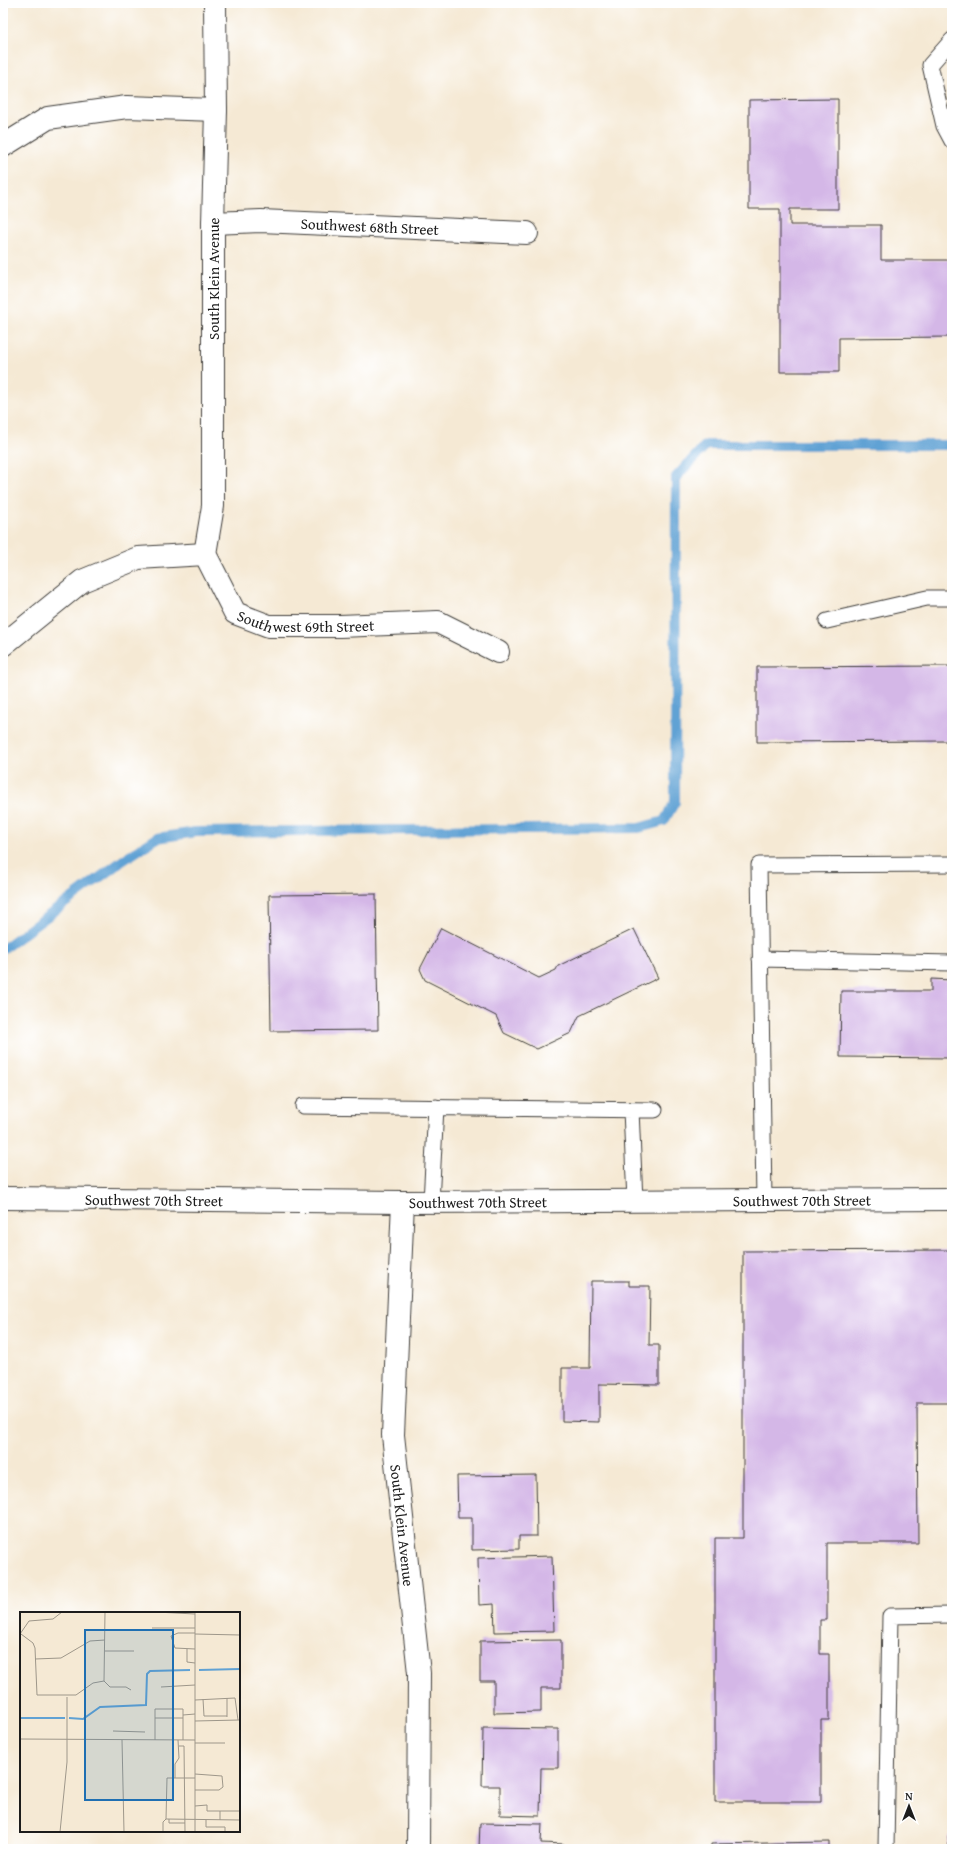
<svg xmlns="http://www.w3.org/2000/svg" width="955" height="1852" viewBox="0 0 955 1852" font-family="'Gentium Book Plus',serif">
	<rect width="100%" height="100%" fill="#fff"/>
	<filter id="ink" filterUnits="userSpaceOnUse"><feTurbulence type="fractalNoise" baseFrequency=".025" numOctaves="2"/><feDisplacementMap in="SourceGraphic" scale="8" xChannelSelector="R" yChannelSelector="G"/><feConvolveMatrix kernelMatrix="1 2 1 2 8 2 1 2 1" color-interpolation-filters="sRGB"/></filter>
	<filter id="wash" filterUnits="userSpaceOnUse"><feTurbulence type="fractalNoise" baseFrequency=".012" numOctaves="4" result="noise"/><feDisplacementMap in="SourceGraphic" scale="16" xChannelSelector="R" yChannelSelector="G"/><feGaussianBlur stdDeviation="0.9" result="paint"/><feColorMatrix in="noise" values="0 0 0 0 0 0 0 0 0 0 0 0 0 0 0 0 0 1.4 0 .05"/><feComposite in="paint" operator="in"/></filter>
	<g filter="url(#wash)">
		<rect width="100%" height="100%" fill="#f5e9d4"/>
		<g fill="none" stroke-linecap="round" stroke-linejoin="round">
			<!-- stream -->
			<path stroke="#61a2d4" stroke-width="10" d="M3,949L122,861L157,838L196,832L639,828L664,821L675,802L676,477L706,445H952"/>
		</g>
		<g id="blocks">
			<!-- building -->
			<path fill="#d4b7e7" d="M838,99V209H790V225H881V260H952V337L839,338V372H780V209H749V100Z
				M952,666V741L757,742V667Z
				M376,894L378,1030L271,1031L269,895Z
				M441,928L539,978L556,970L558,966L634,929L658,978L579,1016L571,1033L537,1049L504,1033L496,1016L425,980L420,969Z
				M931,979L952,980V1058L840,1057L841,991H931Z
				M952,1250V1403H917L918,1543H827V1620H820V1654H829V1720H821V1802H715V1538H743V1251Z
				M591,1281H629V1286H650L649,1345H659V1385L599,1384V1422L562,1421V1368H590Z
				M536,1475L537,1536H519V1549L472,1550V1518H458L457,1476Z
				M552,1556L554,1631L495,1632L494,1604L479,1605L478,1558Z
				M561,1640V1688H541V1712L494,1713V1681H480V1641Z
				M483,1728L558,1729V1768H541L540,1816L500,1815V1786H482Z
				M480,1823L542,1824L541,1843L564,1844V1849H479Z
				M948,1836H952V1849H949Z
				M829,1842V1849H711V1844Z"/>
		</g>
	</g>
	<g filter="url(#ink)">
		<use href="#blocks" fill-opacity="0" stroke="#3d3b38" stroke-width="1"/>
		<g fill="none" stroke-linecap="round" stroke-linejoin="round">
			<!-- lane casing -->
			<g stroke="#3d3b38" stroke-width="17">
				<path id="lane" d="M952,40L930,65L944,126L952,141
					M827,621L927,598H952
					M760,959L952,963
					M303,1106L655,1110
					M631,1110L635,1201
					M764,1200L759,865L952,864
					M431,1202L436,1107
					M886,1849L890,1616L952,1615"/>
			</g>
			<!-- street casing -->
			<g stroke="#3d3b38" stroke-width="24">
				<g id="street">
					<path d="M3,146L48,118L127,107L216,110"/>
					<path id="s1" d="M213,223L261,221L527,233"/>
					<path id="s2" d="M205,554L213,506V223L216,110L215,3"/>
					<path id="s3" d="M3,645L82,581L138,558L205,554L235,613L269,626H340L438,622L498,652"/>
					<path id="s4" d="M3,1198L403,1202L952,1199"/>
					<path id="s5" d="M403,1202L393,1435L419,1673L418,1849"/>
				</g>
			</g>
			<!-- lane -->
			<use href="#lane" stroke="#fff" stroke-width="15"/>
			<!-- street -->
			<use href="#street" stroke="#fff" stroke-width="22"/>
		</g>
	</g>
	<g text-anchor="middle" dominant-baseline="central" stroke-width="3" stroke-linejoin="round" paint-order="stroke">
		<!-- street labels -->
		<g font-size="15" fill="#1c1c1c" stroke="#fff">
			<text stroke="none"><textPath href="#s1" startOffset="157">Southwest 68th Street</textPath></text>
			<text stroke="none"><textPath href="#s2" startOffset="276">South Klein Avenue</textPath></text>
			<text stroke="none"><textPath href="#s3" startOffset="368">Southwest 69th Street</textPath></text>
			<text stroke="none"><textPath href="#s4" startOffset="151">Southwest 70th Street</textPath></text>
			<text stroke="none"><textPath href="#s4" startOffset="799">Southwest 70th Street</textPath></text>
			<text stroke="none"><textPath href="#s4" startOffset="475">Southwest 70th Street</textPath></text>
			<text stroke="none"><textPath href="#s5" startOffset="324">South Klein Avenue</textPath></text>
		</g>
	</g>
	<!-- overview -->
	<g transform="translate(20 1612)">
		<rect width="220" height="220" fill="#f5e9d4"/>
		<path fill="none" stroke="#61a2d4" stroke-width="2" d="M179,58L220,57M0,106H45M49,106L63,107L80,95L126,93L127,62L130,59L170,58"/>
		<path fill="none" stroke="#9e978a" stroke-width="1" d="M136,0L175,2M175,0V220M132,16H175M175,21H158L151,24L155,36L175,37M0,22L9,9L33,7L42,0M1,22L13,31L15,36L17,83H56L73,71L84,69L90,75H106L111,78M175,22L220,23M167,37V50L175,51M85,39H114M15,47L41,46L70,29L85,28M84,69L85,0M141,75L175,73M207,86V105M183,87L184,104H207M175,88L215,86L218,108M135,106H163M175,109L219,108M93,119L125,120M0,127L175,128M102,128L104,220M135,128V97H163V103M163,128V103L175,102M175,131H205M159,134H164L165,220M175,162L202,164L203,175L199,178H175M155,166H175M175,194L187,193V199H200M146,207L220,208M149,207V211H165M186,208V215H205V220M200,208V199H220M40,220L47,150V85M143,220V210L146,207L147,166H155V152L159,146L158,128"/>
		<path fill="#1f6fb2" fill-opacity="0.15" stroke="#1f6fb2" stroke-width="2" d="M65,18H153V188H65Z"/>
		<rect width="220" height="220" fill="none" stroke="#1c1c1c" stroke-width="2"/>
	</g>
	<!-- margin -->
	<rect width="955" height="1852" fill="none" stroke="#fff" stroke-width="16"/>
	<!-- north arrow -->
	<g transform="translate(909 1806)" stroke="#ffffff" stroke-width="3" paint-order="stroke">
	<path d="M0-3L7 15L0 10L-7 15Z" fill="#1c1c1c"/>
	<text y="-6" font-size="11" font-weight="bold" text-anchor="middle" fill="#1c1c1c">N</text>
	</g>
</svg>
